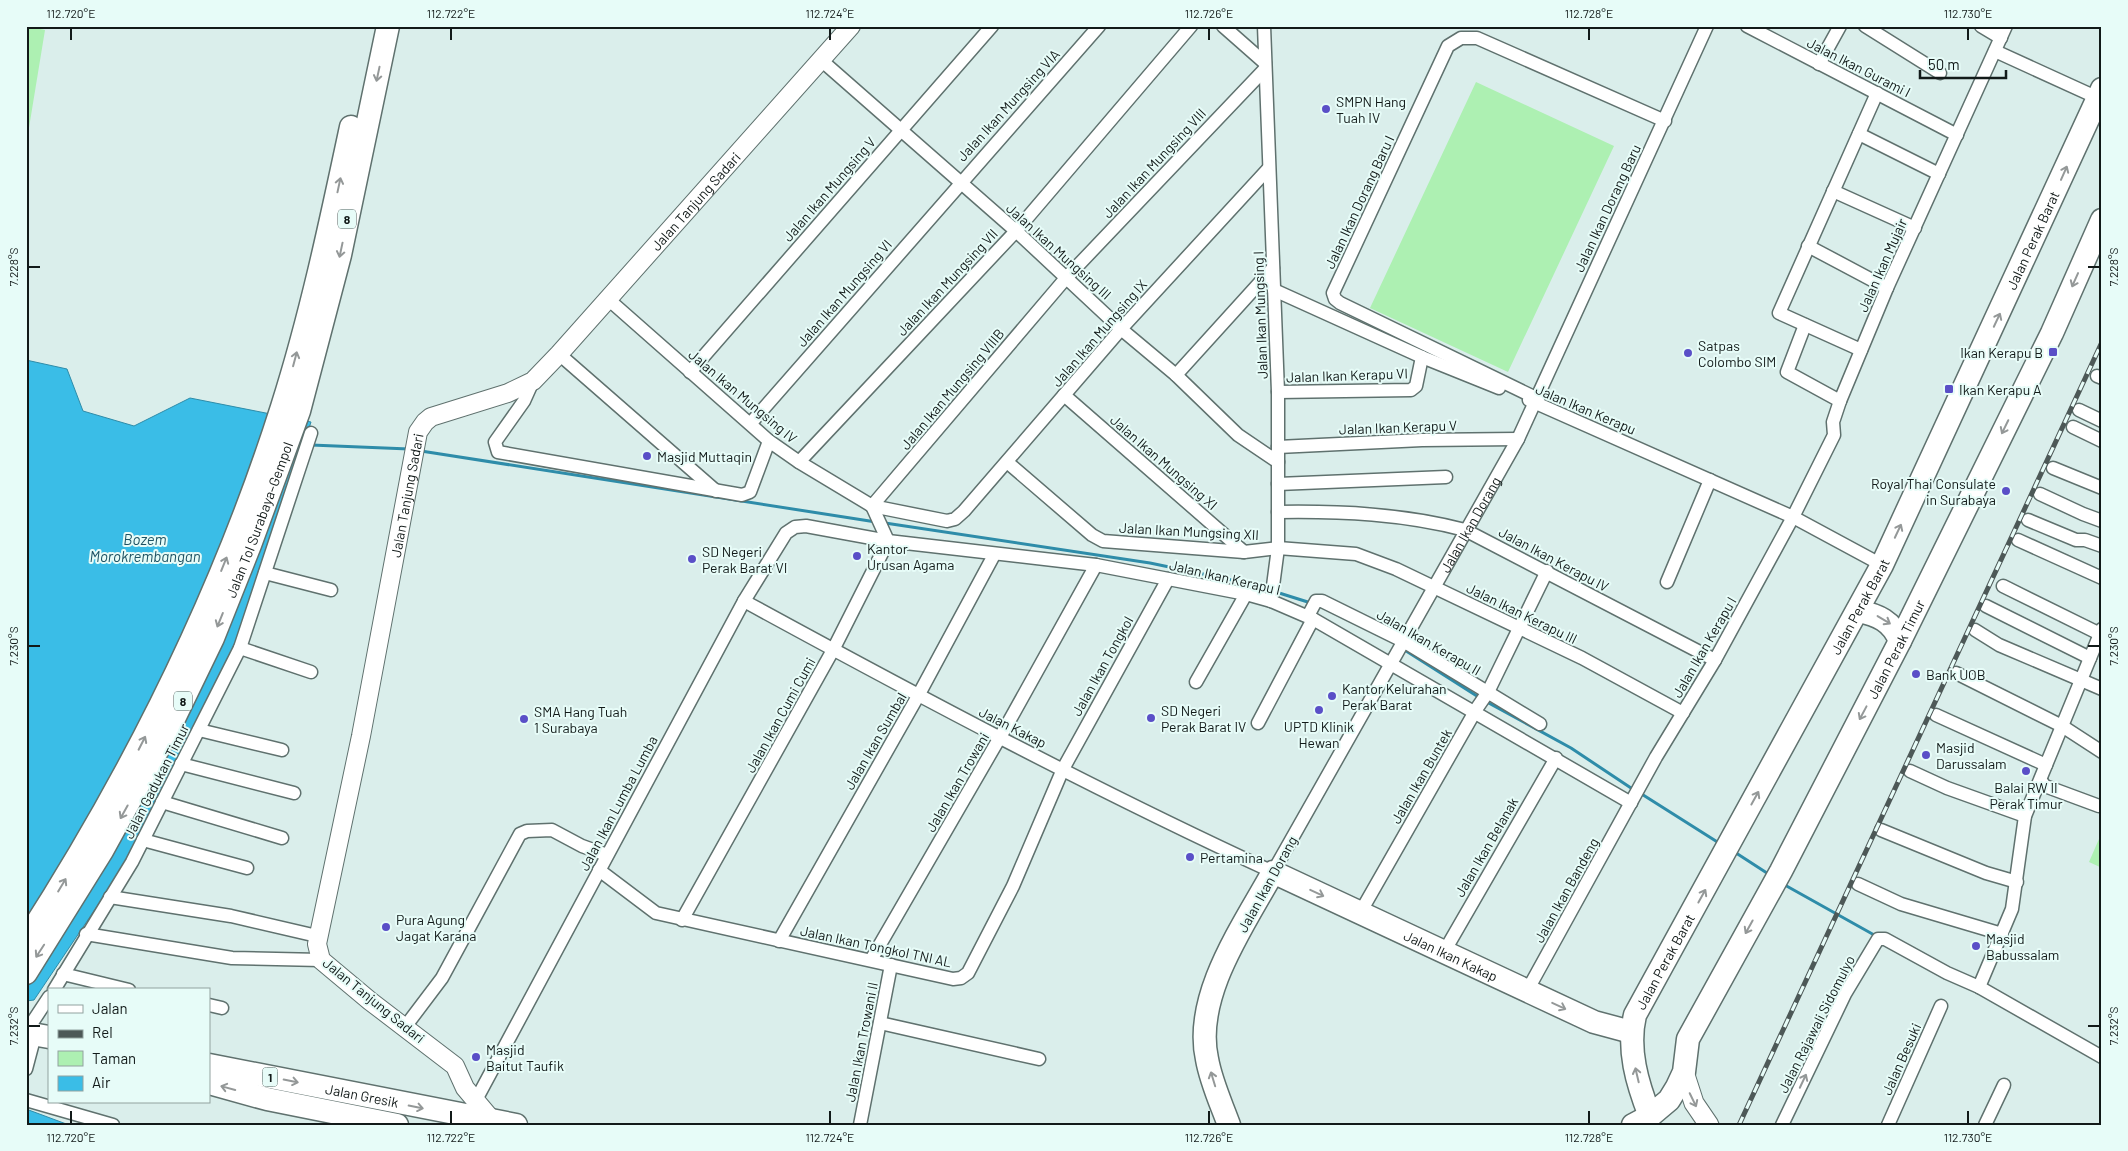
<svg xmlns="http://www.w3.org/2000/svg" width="2128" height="1151" viewBox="0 0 2128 1151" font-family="Barlow,sans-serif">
	<rect width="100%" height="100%" fill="#daeeeb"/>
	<!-- green -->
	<path fill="#adf0b2" d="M26,26L45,30L26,146Z
		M1476,82L1614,146L1508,372L1370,308Z
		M2102,832V868L2089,862Z"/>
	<!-- water -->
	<path fill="#3abde7" stroke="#2e8ca9" d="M26,360L67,369L83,411L134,426L190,398L311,422L240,643L118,875L34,1000L26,1001Z
		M26,1109L69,1125H26Z"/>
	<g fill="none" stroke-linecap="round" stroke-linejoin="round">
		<!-- stream -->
		<path stroke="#2e8ca9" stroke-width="3" d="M311,445L409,449
			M421,451L876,522
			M885,523L1150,563L1251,584L1270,590
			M1276,592L1311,603
			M1403,649L1480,698
			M1485,701L1571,748L1634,790
			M1640,793L1719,843
			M1733,851L1770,875
			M1783,884L1876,936"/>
		<!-- street casing -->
		<g stroke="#5f716e" stroke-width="15">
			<g id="street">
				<path d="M1223,26L1265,63"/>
				<path d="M1264,26L1278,392V548L1271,601"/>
				<path d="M1747,26L1957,135"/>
				<path d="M1865,26L1940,73"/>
				<path d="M1981,26L2001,38"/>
				<path d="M1995,51L2098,98"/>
				<path d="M821,60L1016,231L1121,329L1176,375L1238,435L1278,462"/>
				<path d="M1819,64L1840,26"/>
				<path d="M1859,134L1939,174"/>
				<path d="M1833,191L1915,228"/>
				<path d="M1808,246L1887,288"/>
				<path d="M1274,290L1422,357L1499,388"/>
				<path d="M608,299L769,441L799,462L872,506L947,521L955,519L964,511L1121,329L1268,169"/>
				<path d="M1805,325L1787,372L1840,401"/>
				<path d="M1861,350L1779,313L1877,93"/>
				<path d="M559,354L716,491"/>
				<path d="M690,372L992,26"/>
				<path d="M1176,375L1273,268"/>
				<path d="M2097,376L2102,378"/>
				<path d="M533,381L524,401L495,442L498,452L742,495L750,492L769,441"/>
				<path d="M1278,392L1411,390L1416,386L1422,357"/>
				<path d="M1064,395L1244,552"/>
				<path d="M1538,399L1340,303L1335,299L1333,293L1448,46L1461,38H1477L1665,121"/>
				<path d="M1529,400L1793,517L1882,565"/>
				<path d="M2079,410L2102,421"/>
				<path d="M751,423L1099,26"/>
				<path d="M2073,427L2102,441"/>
				<path d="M1278,447L1422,440L1518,439"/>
				<path d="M799,462L1016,231L1191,26"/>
				<path d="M1007,462L1092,535L1103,541L1244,552L1278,548L1356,554L1396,569L1582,658L1683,713"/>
				<path d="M2053,468L2102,488"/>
				<path d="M1278,484L1446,477"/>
				<path d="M2040,494L2083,514L2102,521"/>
				<path d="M1278,512C1341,511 1404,514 1465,530L1715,660"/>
				<path d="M2028,520L2076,540H2085L2102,546"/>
				<path d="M2018,540L2102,578"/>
				<path d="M265,573L331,590"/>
				<path d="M1667,582L1710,480"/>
				<path d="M2003,586L2100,634"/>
				<path id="s1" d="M744,601C918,696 1093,789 1273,872L1518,439L1707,26"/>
				<path d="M1986,606L2090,658"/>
				<path d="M1308,616L1316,601H1322L1405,642L1540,724"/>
				<path d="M1975,630L1999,645L2102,689"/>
				<path d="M240,648L311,672"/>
				<path d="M1956,673L2062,726L2102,752"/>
				<path d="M1196,682L1246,594"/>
				<path d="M1936,715L2046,765"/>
				<path d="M1258,723L1313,619"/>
				<path d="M199,730L282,750"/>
				<path d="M181,764L294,793"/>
				<path d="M1910,771L1947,788L2025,816"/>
				<path d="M2041,781L2045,786L2099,806"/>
				<path d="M162,802L282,838"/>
				<path d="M1881,830L1986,873L2017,882"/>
				<path d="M143,840L247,868"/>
				<path d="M599,870L656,913L953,979L961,978L968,973L1013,886L1063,769L1168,579"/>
				<path d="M1858,884L1901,904L2002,934"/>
				<path d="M110,897L231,916L317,936"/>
				<path d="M1360,913L1477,708L1488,692L1547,571"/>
				<path d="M682,920L833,650L882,553L888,541L872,506L1066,278L1265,69"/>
				<path d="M86,934L232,958L321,960"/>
				<path d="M779,941L918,696L994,555"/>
				<path d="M1444,952L1556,758"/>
				<path d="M871,960L1007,725L1096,565"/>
				<path d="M63,974L129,990"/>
				<path d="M1979,987L2012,909L2025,816L2102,629"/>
				<path d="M54,990L132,862L240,648L311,433"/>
				<path d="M1527,991L1656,757L1715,660L1793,517L1834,435L1833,422L1840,401L1887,288L2006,26"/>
				<path d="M209,1005L222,1008"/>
				<path d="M880,1023L1039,1059"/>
				<path d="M405,1027L442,978L520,834L527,831L552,830L582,846L607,855"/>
				<path d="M26,1032L49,997"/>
				<path d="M26,1069L35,1035"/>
				<path d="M26,1100L113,1125"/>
				<path d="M476,1100L744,601L786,533L795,527L806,526L888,541L1096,565L1246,594L1271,601L1313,619L1631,803"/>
				<path d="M860,1125L891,965"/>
				<path d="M1782,1125L1845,994L1878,939H1885L1947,973L1979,987L2102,1057"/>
				<path d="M1888,1125L1941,1006"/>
				<path d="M1985,1125L2004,1085"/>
			</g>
		</g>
		<!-- secondary casing -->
		<g stroke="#5f716e" stroke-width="20">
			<g id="secondary">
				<path id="s2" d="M492,1120L465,1088L455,1066L370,1001L321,960L317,944L361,736L418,432L425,422L431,417L508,393L533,381L559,354L851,26"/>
			</g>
		</g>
		<!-- primary casing -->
		<g stroke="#5f716e" stroke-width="21">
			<path id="primary" d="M1684,1072L1694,1103L1709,1125"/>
		</g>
		<!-- highway casing -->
		<g stroke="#5f716e" stroke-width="25">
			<g id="highway">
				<path d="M1858,611C1878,615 1892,621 1900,641"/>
				<path d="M26,940C133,774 222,596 282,407C311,316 331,221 351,127"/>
				<path id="s3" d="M26,973L102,851L168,731L213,638L250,545L299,411L340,255L388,26"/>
				<path d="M26,1033L49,1037"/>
				<path id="s4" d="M209,1065L516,1125"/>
				<path d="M209,1083L267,1099L397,1125"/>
				<path id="s5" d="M1650,1116C1637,1083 1627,1049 1635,1015L1882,565L2102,89"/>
				<path id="s6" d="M1229,1125C1221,1103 1211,1082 1207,1059C1193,996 1244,925 1273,872L1594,1022L1631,1032"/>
				<path id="s7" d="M1633,1125L1650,1116L1669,1100L1677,1087L1684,1072L1688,1039L1781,871L1900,641L2052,333L2102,220"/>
			</g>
		</g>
		<!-- street -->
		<use href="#street" stroke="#fff" stroke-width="12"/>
		<!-- secondary -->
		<use href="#secondary" stroke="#fff" stroke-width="18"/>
		<!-- primary -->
		<use href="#primary" stroke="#fff" stroke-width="19"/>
		<!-- highway -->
		<use href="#highway" stroke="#fff" stroke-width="22"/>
		<!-- rail casing -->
		<g stroke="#4d5857" stroke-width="5">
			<path id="rail" d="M1739,1125L2102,342"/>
		</g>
		<!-- rail -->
		<use href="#rail" stroke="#e7fcf8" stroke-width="3" stroke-dasharray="9" stroke-linecap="butt"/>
	</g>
	<!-- one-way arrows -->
	<defs><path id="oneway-shaft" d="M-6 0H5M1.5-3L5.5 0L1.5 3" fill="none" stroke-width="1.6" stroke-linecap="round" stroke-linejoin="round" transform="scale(1.25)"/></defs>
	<g stroke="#949898">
		<use href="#oneway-shaft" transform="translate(378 74) rotate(102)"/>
		<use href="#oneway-shaft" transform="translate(2064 173) rotate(-66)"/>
		<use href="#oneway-shaft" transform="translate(339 185) rotate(-78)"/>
		<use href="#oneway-shaft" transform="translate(341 250) rotate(102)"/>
		<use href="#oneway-shaft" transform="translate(2075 280) rotate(114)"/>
		<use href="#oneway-shaft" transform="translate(1997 320) rotate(-65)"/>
		<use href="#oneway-shaft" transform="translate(295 359) rotate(-75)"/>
		<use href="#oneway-shaft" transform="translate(2005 427) rotate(116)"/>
		<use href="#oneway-shaft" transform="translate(1898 531) rotate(-65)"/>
		<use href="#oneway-shaft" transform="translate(224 564) rotate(-68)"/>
		<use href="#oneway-shaft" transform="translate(220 620) rotate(112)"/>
		<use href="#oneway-shaft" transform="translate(1884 620) rotate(31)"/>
		<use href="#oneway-shaft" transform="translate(1863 713) rotate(118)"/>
		<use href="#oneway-shaft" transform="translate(142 743) rotate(-63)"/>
		<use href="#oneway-shaft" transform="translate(1755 798) rotate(-61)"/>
		<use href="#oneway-shaft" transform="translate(124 812) rotate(119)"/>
		<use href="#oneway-shaft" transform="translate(62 885) rotate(-59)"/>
		<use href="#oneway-shaft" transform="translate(1317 893) rotate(25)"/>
		<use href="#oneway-shaft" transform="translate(1702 896) rotate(-61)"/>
		<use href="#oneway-shaft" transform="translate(1749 927) rotate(119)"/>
		<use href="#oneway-shaft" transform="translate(40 951) rotate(123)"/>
		<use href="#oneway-shaft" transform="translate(1559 1006) rotate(25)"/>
		<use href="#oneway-shaft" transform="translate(1637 1075) rotate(-103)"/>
		<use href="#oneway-shaft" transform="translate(1213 1079) rotate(-107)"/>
		<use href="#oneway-shaft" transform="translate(291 1081) rotate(11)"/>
		<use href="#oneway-shaft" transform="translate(1803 1081) rotate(-65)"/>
		<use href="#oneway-shaft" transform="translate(228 1088) rotate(-165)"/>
		<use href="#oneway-shaft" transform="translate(1693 1100) rotate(64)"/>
		<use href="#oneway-shaft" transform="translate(416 1107) rotate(11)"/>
	</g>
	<!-- ticks -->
	<path fill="none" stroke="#121a19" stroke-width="2" d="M71,28V40M451,28V40M830,28V40M1209,28V40M1589,28V40M1968,28V40M28,267H40M2088,267H2100M28,646H40M2088,646H2100M28,1026H40M2088,1026H2100M71,1111V1124M451,1111V1124M830,1111V1124M1209,1111V1124M1589,1111V1124M1968,1111V1124"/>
	<!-- markers -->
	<g fill="#5a4fc7" stroke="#e7fcf8" stroke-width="2">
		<circle cx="1326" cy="109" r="5"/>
		<rect x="2048" y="347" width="10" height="10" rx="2.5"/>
		<circle cx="1688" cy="353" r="5"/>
		<rect x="1944" y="384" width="10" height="10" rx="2.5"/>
		<circle cx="647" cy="456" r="5"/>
		<circle cx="2006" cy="491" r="5"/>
		<circle cx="857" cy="556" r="5"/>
		<circle cx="692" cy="559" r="5"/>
		<circle cx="1916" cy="674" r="5"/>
		<circle cx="1332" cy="696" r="5"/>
		<circle cx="1319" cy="710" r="5"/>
		<circle cx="1151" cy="718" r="5"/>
		<circle cx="524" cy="719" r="5"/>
		<circle cx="1926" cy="755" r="5"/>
		<circle cx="2026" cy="771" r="5"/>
		<circle cx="1190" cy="857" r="5"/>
		<circle cx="386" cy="927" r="5"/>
		<circle cx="1976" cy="946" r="5"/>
		<circle cx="476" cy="1057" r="5"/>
	</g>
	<g text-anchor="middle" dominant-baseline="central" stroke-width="4" stroke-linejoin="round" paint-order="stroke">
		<!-- shield labels -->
		<g fill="#e7fcf8" stroke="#525e5c" stroke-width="1">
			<rect x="338" y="209.5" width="18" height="19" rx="4"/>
			<rect x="174" y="691.5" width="18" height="19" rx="4"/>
			<rect x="262.5" y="1067.5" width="15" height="19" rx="4"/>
		</g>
		<g font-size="12" font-weight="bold" fill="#121a19">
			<text x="347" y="219">8</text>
			<text x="183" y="701">8</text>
			<text x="270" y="1077">1</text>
		</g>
		<!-- street labels -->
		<g font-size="14" fill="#121a19" stroke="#e7fcf8">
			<text transform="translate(1859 67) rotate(27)">Jalan Ikan Gurami I</text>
			<text transform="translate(1008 105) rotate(-48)">Jalan Ikan Mungsing VIA</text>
			<text transform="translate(1154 163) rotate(-47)">Jalan Ikan Mungsing VIII</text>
			<text transform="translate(829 189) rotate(-49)">Jalan Ikan Mungsing V</text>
			<text stroke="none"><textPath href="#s2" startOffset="1146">Jalan Tanjung Sadari</textPath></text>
			<text transform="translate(1359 202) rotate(-65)">Jalan Ikan Dorang Baru I</text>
			<text transform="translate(1607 208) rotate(-65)">Jalan Ikan Dorang Baru</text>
			<text stroke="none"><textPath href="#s5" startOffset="975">Jalan Perak Barat</textPath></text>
			<text transform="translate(1059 251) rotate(42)">Jalan Ikan Mungsing III</text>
			<text transform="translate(1882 265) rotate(-66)">Jalan Ikan Mujair</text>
			<text transform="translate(947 282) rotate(-47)">Jalan Ikan Mungsing VII</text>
			<text transform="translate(844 293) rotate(-49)">Jalan Ikan Mungsing VI</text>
			<text transform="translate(1260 315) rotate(-92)">Jalan Ikan Mungsing I</text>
			<text transform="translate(1099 333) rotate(-49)">Jalan Ikan Mungsing IX</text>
			<text transform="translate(1347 375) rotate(-2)">Jalan Ikan Kerapu VI</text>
			<text transform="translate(952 389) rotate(-50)">Jalan Ikan Mungsing VIIIB</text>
			<text transform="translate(743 396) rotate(40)">Jalan Ikan Mungsing IV</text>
			<text transform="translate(1586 409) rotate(23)">Jalan Ikan Kerapu</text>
			<text transform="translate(1398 427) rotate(-2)">Jalan Ikan Kerapu V</text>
			<text transform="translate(1164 462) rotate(41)">Jalan Ikan Mungsing XI</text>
			<text stroke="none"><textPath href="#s2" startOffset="711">Jalan Tanjung Sadari</textPath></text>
			<text stroke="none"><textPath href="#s3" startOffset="511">Jalan Tol Surabaya–Gempol</textPath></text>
			<text stroke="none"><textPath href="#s1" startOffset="994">Jalan Ikan Dorang</textPath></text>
			<text transform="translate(1189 531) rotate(3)">Jalan Ikan Mungsing XII</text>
			<text transform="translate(1554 559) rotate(28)">Jalan Ikan Kerapu IV</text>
			<text transform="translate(1225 577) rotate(13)">Jalan Ikan Kerapu I</text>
			<text stroke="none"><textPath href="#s5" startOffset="570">Jalan Perak Barat</textPath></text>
			<text transform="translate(1522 613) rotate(26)">Jalan Ikan Kerapu III</text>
			<text transform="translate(1429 642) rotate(30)">Jalan Ikan Kerapu II</text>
			<text transform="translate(1704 647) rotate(-60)">Jalan Ikan Kerapu I</text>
			<text stroke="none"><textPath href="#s7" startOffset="551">Jalan Perak Timur</textPath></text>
			<text transform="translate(1102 666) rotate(-61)">Jalan Ikan Tongkol</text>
			<text transform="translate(780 715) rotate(-61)">Jalan Ikan Cumi Cumi</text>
			<text transform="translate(1013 727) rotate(27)">Jalan Kakap</text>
			<text transform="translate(875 741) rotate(-60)">Jalan Ikan Sumbal</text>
			<text transform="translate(1421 776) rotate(-60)">Jalan Ikan Buntek</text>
			<text transform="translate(156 781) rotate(-63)">Jalan Gadukan Timur</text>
			<text transform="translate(957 782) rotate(-60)">Jalan Ikan Trowani</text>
			<text transform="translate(618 803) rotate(-62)">Jalan Ikan Lumba Lumba</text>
			<text transform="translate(1486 847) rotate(-60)">Jalan Ikan Belanak</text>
			<text transform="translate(1267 884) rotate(-61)">Jalan Ikan Dorang</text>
			<text transform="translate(1566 890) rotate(-61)">Jalan Ikan Bandeng</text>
			<text transform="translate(876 946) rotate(12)">Jalan Ikan Tongkol TNI AL</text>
			<text stroke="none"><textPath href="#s6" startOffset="469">Jalan Ikan Kakap</textPath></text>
			<text stroke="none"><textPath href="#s5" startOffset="165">Jalan Perak Barat</textPath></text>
			<text transform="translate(374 1000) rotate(39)">Jalan Tanjung Sadari</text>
			<text transform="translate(1816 1024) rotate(-63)">Jalan Rajawali Sidomulyo</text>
			<text transform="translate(861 1042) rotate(-79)">Jalan Ikan Trowani II</text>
			<text transform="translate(1901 1059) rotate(-66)">Jalan Besuki</text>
			<text stroke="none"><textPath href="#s4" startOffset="156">Jalan Gresik</textPath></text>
		</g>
		<!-- poi labels -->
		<g font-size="14" fill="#121a19" stroke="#e7fcf8" text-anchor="start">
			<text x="1336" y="101">SMPN Hang<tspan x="1336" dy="16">Tuah IV</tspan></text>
			<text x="1698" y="345">Satpas<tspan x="1698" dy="16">Colombo SIM</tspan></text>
			<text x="2043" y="352" text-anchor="end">Ikan Kerapu B</text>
			<text x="1959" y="389">Ikan Kerapu A</text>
			<text x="657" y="456">Masjid Muttaqin</text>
			<text x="1996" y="483" text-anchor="end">Royal Thai Consulate<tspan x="1996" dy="16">in Surabaya</tspan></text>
			<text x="867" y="548">Kantor<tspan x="867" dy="16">Urusan Agama</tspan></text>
			<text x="702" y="551">SD Negeri<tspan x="702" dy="16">Perak Barat VI</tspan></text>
			<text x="1926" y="674">Bank UOB</text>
			<text x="1342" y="688">Kantor Kelurahan<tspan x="1342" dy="16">Perak Barat</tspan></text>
			<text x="1161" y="710">SD Negeri<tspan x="1161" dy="16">Perak Barat IV</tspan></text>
			<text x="534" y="711">SMA Hang Tuah<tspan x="534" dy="16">1 Surabaya</tspan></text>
			<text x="1319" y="726" text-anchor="middle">UPTD Klinik<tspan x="1319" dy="16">Hewan</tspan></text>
			<text x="1936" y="747">Masjid<tspan x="1936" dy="16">Darussalam</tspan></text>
			<text x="2026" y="787" text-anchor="middle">Balai RW II<tspan x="2026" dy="16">Perak Timur</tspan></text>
			<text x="1200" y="857">Pertamina</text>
			<text x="396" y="919">Pura Agung<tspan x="396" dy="16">Jagat Karana</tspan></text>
			<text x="1986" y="938">Masjid<tspan x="1986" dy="16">Babussalam</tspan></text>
			<text x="486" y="1049">Masjid<tspan x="486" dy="16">Baitut Taufik</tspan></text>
		</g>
		<!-- water labels -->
		<g font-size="15" font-style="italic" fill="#1e5263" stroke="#e7fcf8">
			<text x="145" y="539">Bozem<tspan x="145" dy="17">Morokrembangan</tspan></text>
		</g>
	</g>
	<!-- border -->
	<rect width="2128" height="1151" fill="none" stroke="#e7fcf8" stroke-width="55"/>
	<!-- legend -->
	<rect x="48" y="988" width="162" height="115" fill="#e7fcf8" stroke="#92a29f"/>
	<rect x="58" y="1005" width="25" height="8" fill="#ffffff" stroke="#92a29f"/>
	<text x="92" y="1014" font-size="15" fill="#121a19">Jalan</text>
	<rect x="58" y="1030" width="25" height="8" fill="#4d5857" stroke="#92a29f"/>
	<text x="92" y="1038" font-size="15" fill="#121a19">Rel</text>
	<rect x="58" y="1051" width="25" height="15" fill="#adf0b2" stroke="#92a29f"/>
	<text x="92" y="1064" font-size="15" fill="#121a19">Taman</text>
	<rect x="58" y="1076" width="25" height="15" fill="#3abde7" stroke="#92a29f"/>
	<text x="92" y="1088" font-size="15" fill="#121a19">Air</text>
	<!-- scale -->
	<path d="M1920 70v8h86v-8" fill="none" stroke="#121a19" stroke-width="2.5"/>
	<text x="1928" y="70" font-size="15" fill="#121a19" stroke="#e7fcf8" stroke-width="4" paint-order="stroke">50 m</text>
	<rect x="28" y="28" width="2072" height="1096" fill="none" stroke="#121a19" stroke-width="2"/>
	<g font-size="12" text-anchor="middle" fill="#121a19">
		<text x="71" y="18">112.720°E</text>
		<text x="451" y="18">112.722°E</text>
		<text x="830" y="18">112.724°E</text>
		<text x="1209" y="18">112.726°E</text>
		<text x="1589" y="18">112.728°E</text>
		<text x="1968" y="18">112.730°E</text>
		<text transform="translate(14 267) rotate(-90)" y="4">7.228°S</text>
		<text transform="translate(2114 267) rotate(-90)" y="4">7.228°S</text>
		<text transform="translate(14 646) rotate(-90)" y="4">7.230°S</text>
		<text transform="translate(2114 646) rotate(-90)" y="4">7.230°S</text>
		<text transform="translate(14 1026) rotate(-90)" y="4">7.232°S</text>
		<text transform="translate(2114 1026) rotate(-90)" y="4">7.232°S</text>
		<text x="71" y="1142">112.720°E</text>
		<text x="451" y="1142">112.722°E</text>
		<text x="830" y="1142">112.724°E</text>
		<text x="1209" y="1142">112.726°E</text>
		<text x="1589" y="1142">112.728°E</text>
		<text x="1968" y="1142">112.730°E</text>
	</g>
</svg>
